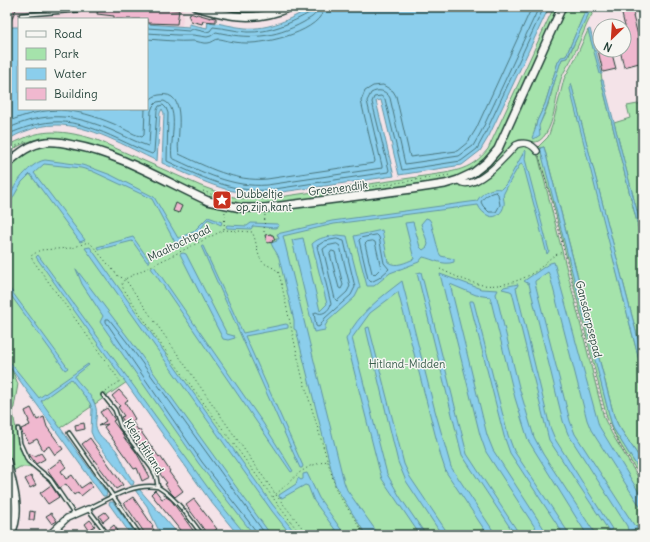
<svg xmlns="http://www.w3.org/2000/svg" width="650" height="542" viewBox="0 0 650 542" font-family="Delius,sans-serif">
	<rect width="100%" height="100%" fill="#f4e3e8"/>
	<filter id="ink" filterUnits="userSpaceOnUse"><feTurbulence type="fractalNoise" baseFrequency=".025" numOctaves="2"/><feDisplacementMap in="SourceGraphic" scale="8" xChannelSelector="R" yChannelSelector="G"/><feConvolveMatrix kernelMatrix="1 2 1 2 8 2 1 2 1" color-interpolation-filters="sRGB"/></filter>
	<g filter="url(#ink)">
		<!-- built -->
		<path fill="#f3d6e0" d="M7,7H177L184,10L181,35H147V19H19V36L7,38Z"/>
		<!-- green -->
		<path fill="#a5e3ab" stroke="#629070" d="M554,7H561L499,143L481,165L461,176L439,182L268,206C254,205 239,207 225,203C172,186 123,149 67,140C59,139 51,137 43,138C35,139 24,143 17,147C13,150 10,155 7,159V148C11,144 15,142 20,140C46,127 71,132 97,140L201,186L228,196L246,199H265L445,173C465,169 475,165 488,149Z
			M566,7H587L566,56L558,62L545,104L537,121L535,130C551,110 552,82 562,59L568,58L583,23C588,19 588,12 592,7H597C586,21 582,39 574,54C570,63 564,70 561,79C556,95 555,121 545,135C534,150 525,136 517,141C512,144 508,152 504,157L518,147L528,146L536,152L539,159L604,418L612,434L643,485V535H244L207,491L122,375L127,382L95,404L93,400L90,403L91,407L60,428L7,360V168L16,157L35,147L59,143L108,156L187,193L200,201L285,209L464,181L496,156L559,19Z
			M241,8L254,10L262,9L251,15L226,12Z
			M588,30L601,74L602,80H601L643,246V358L571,84L570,85L643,376V463L618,425L614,416L544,147L540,148L558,210L610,418L613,428L643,476V481L617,439L607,418L554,207L537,150L538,147L548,137L553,123L564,79L576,57Z
			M643,103V234L614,123L630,118L627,106Z
			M7,363L12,370L18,384L13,413L19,447L27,462L31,467H20L13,471L7,447Z
			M7,490L8,495L13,497V524L7,535Z"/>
		<!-- water -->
		<path fill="#8bceec" stroke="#6094a2" d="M312,7H549L489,136L480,151L462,165L399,175L381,100L376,101L394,176L268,194C230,197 197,178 162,163L164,113L162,109L160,113L157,161C127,147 89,124 56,125C46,125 37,127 29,130C20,133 13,136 7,141V31L12,27H19V109H147V24L189,27V24L207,28L208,22C221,23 233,27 245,28C269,30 291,19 312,7Z
			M587,7H592L567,58L562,59L560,64L547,106L539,126L540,135L534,139L532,138L535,130L537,121L545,104L558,62L561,57L566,56Z
			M590,29L602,74H600L588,30Z
			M601,80H603L643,234V246Z
			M571,83L643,358V376L570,89Z
			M544,147L614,416L618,425L643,463V476L613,428L610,418L540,148Z
			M525,150L526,151L525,159L549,251L547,254L523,164L521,163C515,172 509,183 504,193C502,197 505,201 504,205C503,212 496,219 489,216C484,214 480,210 478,205L334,224L283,236L344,482L347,490L379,535H366L339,492L335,484L296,330L294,329V320L279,258C277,252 273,249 271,243L277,241L276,239H279L277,234L332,221L477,201C482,192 492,187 501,189L506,184Z
			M45,160L82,165L92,168L111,175L154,197L178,238L193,232L208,217L222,222L221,225L208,219L198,233L200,239H198L197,236L193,235L181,241L182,246L178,248L152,199L92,171L81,168L44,164L34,173L85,240L80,242L30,174L22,182L7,208C7,192 28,163 45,160Z
			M426,218L429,219L431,222L439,253L441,256L454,259V262C443,266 433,259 423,257L419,262L390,273L374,286H367L354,236L382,230L388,262C396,268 406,262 414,259L405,223L413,222L420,247L423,250L427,247L428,244L421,224Z
			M251,223L278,224L279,226L275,228L253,226L251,229L227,228L226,226L227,225L247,226Z
			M337,235L347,236L360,287L355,297L328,321L325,326V330L314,332L292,240L303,238L320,311L327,304L312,244C319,237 327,237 337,235Z
			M133,237L149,260V262H147L133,242L132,241L101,249H98L97,247Z
			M201,246H203L243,333L286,324L288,325V328L245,336L303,466L302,468H300Z
			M90,247L272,504L297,535H291L272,511L85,248Z
			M183,253L186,254L227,334L234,336L235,338L228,340L223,339L180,254Z
			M38,255L214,496L246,535H238L211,502L36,257Z
			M554,262L599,426L643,499V511L591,430L587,420L550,276L548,272L535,281V283L570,421L575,434L634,525L636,527L643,524L642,527L629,531L626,535H623L628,530L627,526L568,434L563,421L529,284L524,281L550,263Z
			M154,266L263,423L293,471L291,472L151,268Z
			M76,269L130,340L271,535H254L199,464L100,322L103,316L82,284Z
			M421,272L467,454L520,535H515L462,455L417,273Z
			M440,274L481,289L498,290L496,294L498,302L519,387L534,437L543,454L596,535H587L528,440L515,398L490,297L476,295L450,284L487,435L493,450L548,535H540L486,452L480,435Z
			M402,281L434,407L451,467L496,535H488L446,472L441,457L398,292L370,313L352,338L387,474L400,497L426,535H420L382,479L379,469L346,339C359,313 380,298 402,281Z
			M518,284V285L516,288L550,427L555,439L612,529L609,531L549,440L512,292L510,291L502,289L504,287Z
			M7,285L68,368L65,370L7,290Z
			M470,301H473L474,303L508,435L514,451L570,535H564L510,453L504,436L470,303Z
			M369,327L404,464L410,477L449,535H442L406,481L398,462L367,333L366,328Z
			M7,350L9,361L39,398L88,364L89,365L75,376V378C82,387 94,397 96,408C98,417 93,423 98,432C102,440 111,443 116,450C123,460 126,473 134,482L133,485H131L94,439L91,432L92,409L90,403L71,379L41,401L107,493L106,496H103L7,363Z
			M307,473L319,498L345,535H339L314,501L308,486L305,485L282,498L279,497V495L296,484L298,478L301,480L303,479V474Z
			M139,489L179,535H161L147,506L135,490Z
			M110,502H113L137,535H131L109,504Z"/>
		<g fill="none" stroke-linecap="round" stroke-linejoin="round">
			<!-- shore -->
			<path stroke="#4a777e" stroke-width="1" d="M147,28L177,30L189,31L193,29L206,32L210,31L213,27C225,28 235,31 247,32C270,33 291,23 311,12L313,7
				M147,33L177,35H193L207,37L211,36L216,32C249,39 273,39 304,22C310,18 317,16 318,7
				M147,39C162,40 178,42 193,41C198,41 203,44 208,43C212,43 215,39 219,39C221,39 225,40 228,41C234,42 240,43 246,43C266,44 323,31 324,7
				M147,104C150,99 153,96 159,95C190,89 175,140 179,154C207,167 235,182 267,179L374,163L375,161L361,101L365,91L373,86L383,85L393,91L396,96L410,157L457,151L468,142L476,129L532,7
				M7,122C48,105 73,107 114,124C123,128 132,134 142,137L144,135L145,109
				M7,129C45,111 73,114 111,130C123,135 135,142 148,146L149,145L151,111L153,106L157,102L164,101C181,108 169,143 172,158C202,172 233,188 267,185L382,168V166L367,101L371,93C378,89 386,90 390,98L405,164L459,156L473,146L481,132L539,7
				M7,136L11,133C54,115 77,120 118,139C129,144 141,150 152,154L154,152L157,110L159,106L163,105L166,108L168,113L167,161C199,176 232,193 268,190L388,172L389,170L372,102L374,97L381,96L385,99L402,170L461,161L477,149L485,134L544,7
				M496,192L498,194L500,205L496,212H489L483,206L481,202C483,197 491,192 496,192Z
				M377,235L379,237L384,263L389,269L379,278L371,282L368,279L359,240L361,238Z
				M337,239L344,241L355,287L351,295L325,318L320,326L318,327L316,326L314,313L316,312C322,316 329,311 331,304L317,246L325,241Z
				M373,241L375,242L381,268L374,275L372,273L365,244L367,242Z
				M337,244L340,246L350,286L347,292L337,301L335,299L323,249L327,246Z
				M332,251L335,252L343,285L341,289L339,288L330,254Z
				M257,535L256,531L202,462L106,322V319H109L127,342L266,535"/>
		</g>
		<!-- building -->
		<path fill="#f0b8cf" stroke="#1f3d34" d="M7,7H17L7,29Z
			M98,7H166V9L179,10L177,24L147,23V19H114V16L97,14Z
			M626,7L628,8L632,7L634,16H633L643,55V62L624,67L620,50H624V27H625L621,10L625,9Z
			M190,13L196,15L197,14L211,18V17L216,18V22L203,21L202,24L191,21L189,17Z
			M600,37V50H611L616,69L603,72L595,38Z
			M176,203L182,206L179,213L173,211Z
			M271,234V235H273L275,240H272L273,242L267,243L265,235Z
			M119,390L128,400L125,402L135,419L132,421L138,430L139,429L159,457L160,456L170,471L169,472L183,491L175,497L171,493L165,484L167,483L160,474L161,472L130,431L129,432L125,427L127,426L121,417L124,416L118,407L120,406L112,396Z
			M31,408L37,420L44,417L47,427L63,449L55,455L49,446L43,450L37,439L29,443L24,434L23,435L21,429L30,425L28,421H29L25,411Z
			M107,408L115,420L113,421L124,436H123L128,443H129L136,452L150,477L142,481L137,468L134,469L104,427L108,424L98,426L106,421L100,412Z
			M84,423L85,429L76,431L75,425Z
			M90,438L123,485L116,489L82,444Z
			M28,453L35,456L41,453L45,459L36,464Z
			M61,460L66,467L61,471L66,479L72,475L81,488L90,482L92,487L81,496L78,492L74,495L66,484L60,488L47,470Z
			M31,476L36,485L30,488L25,479Z
			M51,485L59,497L48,504L40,493Z
			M155,490L162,499L166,497L171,500L195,533L193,535H184L151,494Z
			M133,497L153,526L152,527L157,535H146L124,503Z
			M194,499L217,529L208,535L186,505Z
			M30,511L35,512L34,520H29Z
			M105,512L109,517L103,522L99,516Z
			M51,513L57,521L52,524L46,516Z
			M90,520L95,526L89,530L85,524Z
			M114,525L118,531L112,535L108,530Z"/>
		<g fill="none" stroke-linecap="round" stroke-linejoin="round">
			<!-- service casing -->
			<g stroke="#1f3d34" stroke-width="5.5">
				<path id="service" d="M21,15L79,10L80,7
					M103,395L115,410L121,427L151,467L156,476L158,487C133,483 110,498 88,509L108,535
					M18,429L20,443L28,461L50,479L74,514
					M69,433L140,535
					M158,487C176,498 190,518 202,535"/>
			</g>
			<!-- minor casing -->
			<g stroke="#1f3d34" stroke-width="8">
				<path id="minor" d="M458,180C473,195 507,155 516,145C524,141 532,144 537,151
					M49,535L67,518L88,509"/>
			</g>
			<!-- tertiary casing -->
			<g stroke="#1f3d34" stroke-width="10">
				<path id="tertiary" d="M196,7C230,17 257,22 290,7
					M7,164C19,153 30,144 46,142C55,141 65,143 73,145C121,154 164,181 208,201L241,208H265L412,189L445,184L458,180L473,173L487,162L498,149L562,7
					M7,461C12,484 23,512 10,535"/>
			</g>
			<!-- path -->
			<path stroke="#1f3d34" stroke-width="1" stroke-dasharray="1 3" stroke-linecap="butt" d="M8,154L14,147L26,141
				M539,156L552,203L605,417L621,447L643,483
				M203,191L213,195
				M341,191L450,175
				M224,229L225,211
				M264,232L265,214
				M440,269C453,275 469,283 483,285C502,287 521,281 536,271C547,263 549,256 563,252
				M106,392L120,381L32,259L31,256L40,250L72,248L88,242L92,245L118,276L125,279L276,495L308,535
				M273,497L299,473L310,466L327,461
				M301,535L279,506L157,339L123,288L122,283L125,279L224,230L252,232C257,241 256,251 261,260C265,266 274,266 279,273L302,376L337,492L365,535"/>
			<!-- service -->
			<use href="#service" stroke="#f6f6f2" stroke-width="2.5"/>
			<!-- minor -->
			<use href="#minor" stroke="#f6f6f2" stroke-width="5.5"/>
			<!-- tertiary -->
			<use href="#tertiary" stroke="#f6f6f2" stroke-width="7"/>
		</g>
	</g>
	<!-- icons -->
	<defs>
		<g id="sight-square" transform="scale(1)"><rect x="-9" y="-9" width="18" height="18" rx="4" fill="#c8321e" stroke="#f6f6f2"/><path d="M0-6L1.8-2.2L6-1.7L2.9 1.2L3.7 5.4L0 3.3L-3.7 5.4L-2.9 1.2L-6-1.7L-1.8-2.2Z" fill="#fff"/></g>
	</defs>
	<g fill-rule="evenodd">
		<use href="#sight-square" x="222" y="200"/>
	</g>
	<g text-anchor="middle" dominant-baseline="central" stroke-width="3" stroke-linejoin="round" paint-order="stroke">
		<!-- street labels -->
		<g font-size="11" fill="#1f3d34" stroke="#f6f6f2">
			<text transform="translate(338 188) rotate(-7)">Groenendijk</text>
			<text transform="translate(179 243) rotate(-26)">Maaltochtpad</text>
			<text transform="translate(589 319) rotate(76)">Gansdorpsepad</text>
			<text transform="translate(144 446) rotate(57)">Klein Hitland</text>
		</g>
		<!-- poi labels -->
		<g font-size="11" fill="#1f3d34" stroke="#f6f6f2" text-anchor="start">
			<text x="236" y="194">Dubbeltje<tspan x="236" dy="13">op zijn kant</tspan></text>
		</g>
		<!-- park labels -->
		<g font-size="11" fill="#3a5e4c" stroke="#f6f6f2">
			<text x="407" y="364">Hitland-Midden</text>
		</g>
	</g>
	<!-- margin -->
	<rect width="650" height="542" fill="none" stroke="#f6f6f2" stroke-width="24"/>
	<rect x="12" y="12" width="626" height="518" fill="none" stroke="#1f3d34" stroke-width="1.5" filter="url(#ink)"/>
	<!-- legend -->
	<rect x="18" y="18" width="130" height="92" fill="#f6f6f2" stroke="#a0aca6"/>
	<rect x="26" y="31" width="20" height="6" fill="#f6f6f2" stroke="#a0aca6"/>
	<text x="54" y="38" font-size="12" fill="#1f3d34">Road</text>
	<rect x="26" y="48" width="20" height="12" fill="#a5e3ab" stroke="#a0aca6"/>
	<text x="54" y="58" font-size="12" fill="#1f3d34">Park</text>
	<rect x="26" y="68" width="20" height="12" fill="#8bceec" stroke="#a0aca6"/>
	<text x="54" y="78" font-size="12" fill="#1f3d34">Water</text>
	<rect x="26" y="88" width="20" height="12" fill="#f0b8cf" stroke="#a0aca6"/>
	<text x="54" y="98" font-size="12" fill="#1f3d34">Building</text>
	<!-- north arrow -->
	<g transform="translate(612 38) rotate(205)"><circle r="19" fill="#f6f6f2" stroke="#a0aca6"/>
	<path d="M0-3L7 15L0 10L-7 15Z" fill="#c8321e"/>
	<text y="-6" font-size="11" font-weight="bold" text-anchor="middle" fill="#1f3d34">N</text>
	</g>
</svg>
